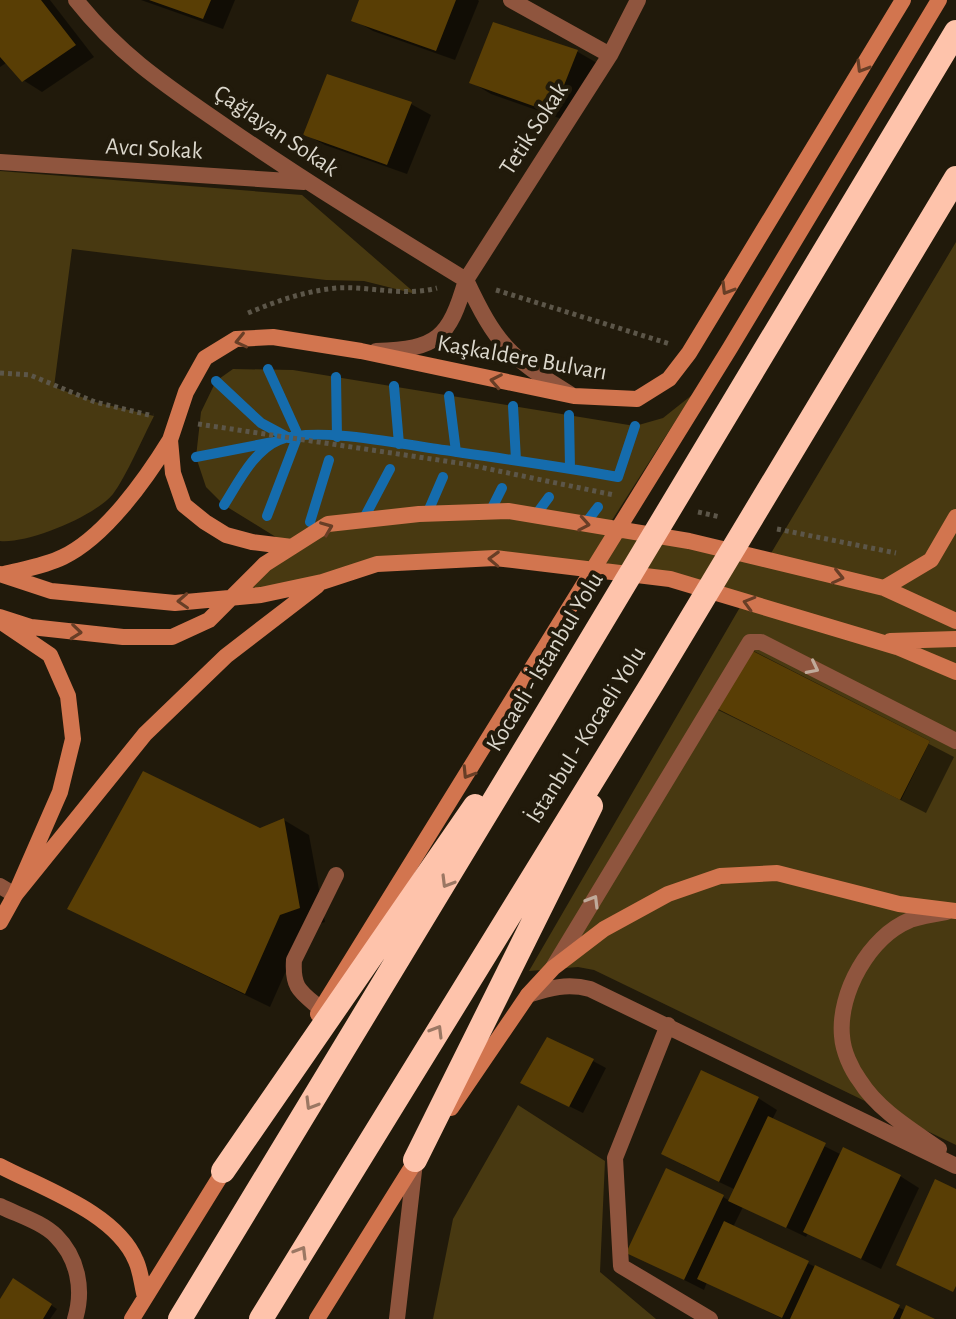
<svg xmlns="http://www.w3.org/2000/svg" width="956" height="1319" viewBox="0 0 956 1319" font-family="'Alegreya Sans',sans-serif">
	<rect width="100%" height="100%" fill="#211a0b"/>
	<!-- green -->
	<path fill="#483911" fill-rule="evenodd" d="M0,171L302,195L416,294L364,281L326,280L72,249L54,387L95,402L154,416C143,437 126,477 113,494C95,516 28,544 0,541Z
		M956,242V1145L594,970L578,967L529,971L743,602L670,579L495,558L377,564L232,597L292,547L224,505L206,487L196,457L201,412L216,381L233,369L293,370L635,426L663,418L692,395L607,528L767,560ZM746,647L930,741L901,800L712,707Z
		M518,1105L605,1161L600,1272L656,1319H433L453,1219Z"/>
	<!-- shadow -->
	<path fill="#0007" d="M0,0H50L94,57L42,92L23,80L6,63L0,67Z
		M141,0H235L223,29Z
		M361,0H478L479,1L455,60L373,31L354,20Z
		M494,24L578,52L597,63L573,123L491,94L471,82Z
		M328,76L411,104L431,115L407,174L325,145L305,134Z
		M746,649L954,757L926,813L715,706Z
		M284,820L309,835L325,922L305,928L270,1007L95,922L259,830Z
		M593,1061L606,1068L583,1113L536,1090Z
		M758,1098L777,1110L772,1120L842,1155L900,1176L919,1188L881,1269L808,1233L806,1237L743,1207L733,1227L906,1311L930,1319H783L707,1282L704,1290L629,1252L723,1197L730,1201L736,1190L683,1165Z
		M14,1281L57,1309L50,1319H0V1303Z"/>
	<g fill="none" stroke-linecap="round" stroke-linejoin="round">
		<!-- stream -->
		<path stroke="#156cad" stroke-width="10" d="M336,377L337,437
			M216,381L261,423L289,438
			M394,386L399,444
			M449,396L456,452
			M513,406L516,460
			M569,415L570,468
			M196,457L273,442
			M224,505C238,483 254,450 279,440C315,426 396,443 437,449C497,458 558,466 618,477L635,426
			M490,512L502,488
			M427,514L443,477
			M267,516L298,435L268,369
			M535,516L549,497
			M363,520L390,469
			M310,522L329,460
			M585,524L598,507"/>
	</g>
	<!-- building -->
	<path fill="#593e05" d="M0,0H41L76,45L22,82L0,57Z
		M149,0H211L203,19Z
		M359,0H456L436,51L351,21Z
		M493,22L578,50L553,113L469,83Z
		M327,74L412,102L387,165L303,135Z
		M745,647L930,741L900,800L712,706Z
		M143,771L260,828L284,818L300,908L280,915L245,994L67,909Z
		M547,1037L594,1059L569,1107L520,1083Z
		M701,1070L759,1097L719,1182L661,1154Z
		M768,1116L826,1143L786,1228L728,1201Z
		M843,1147L901,1175L861,1259L803,1232Z
		M666,1168L724,1195L684,1280L626,1253Z
		M935,1179L956,1189V1286L953,1292L896,1265Z
		M724,1221L809,1261L782,1318L697,1279Z
		M815,1265L900,1305L893,1319H790Z
		M13,1278L52,1304L43,1319H0V1299Z
		M906,1305L935,1319H900Z"/>
	<g fill="none" stroke-linecap="round" stroke-linejoin="round">
		<!-- path -->
		<path stroke="#5c5649" stroke-width="5" stroke-dasharray="4 4" stroke-linecap="butt" d="M496,290L670,344
			M248,313C277,301 305,291 337,288C371,286 403,297 437,288
			M0,373L30,375L95,402L153,416
			M198,424L465,464L614,495
			M698,512L720,517
			M777,529L896,553"/>
		<!-- lane -->
		<path stroke="#8f553e" stroke-width="16" d="M554,966L750,642H761L956,741
			M321,1009C301,992 292,989 294,960L336,875
			M0,1206C18,1215 42,1222 56,1236C78,1258 84,1290 75,1319"/>
		<!-- street -->
		<path stroke="#8f553e" stroke-width="16" d="M76,0C121,57 170,88 229,129C306,182 386,231 466,280
			M511,0L610,55
			M0,162L304,182
			M466,280C496,344 509,357 570,394
			M376,351C438,349 449,338 466,280L610,55L638,0
			M0,886L15,895
			M528,995C550,988 567,983 590,989L956,1166
			M668,1025L615,1158L621,1266L710,1319
			M939,1149C912,1130 878,1110 860,1081C851,1069 843,1051 842,1036C838,993 869,937 910,920C922,916 934,914 946,912
			M397,1319L415,1162"/>
		<!-- secondary -->
		<path stroke="#d2754f" stroke-width="16" d="M292,547L252,542L226,535L205,522L184,505L173,473L170,440L186,392L205,358L236,339L273,337L361,351L574,396L637,399L669,379L689,353L903,0
			M0,574L51,591L175,603L261,595L322,582L377,564L495,558L670,579L897,647L956,672
			M4,574C24,569 45,566 63,557C105,537 146,479 170,440
			M884,588L956,621
			M0,617L31,627L123,637H172L209,620L265,564L328,524L419,514L508,511L689,541L884,588L931,560L956,517
			M890,641L956,639
			M15,895L145,734L226,656L317,586
			M0,922L15,895L60,792L73,739L68,696L50,655L3,623
			M318,1014L730,348L939,0
			M451,1108L528,995L553,968L604,929L668,894L720,876L777,873L899,904L956,911
			M0,1166C44,1189 116,1213 136,1261C141,1272 142,1286 145,1297
			M132,1319L228,1164
			M317,1319L420,1154"/>
		<!-- highway -->
		<path stroke="#fec3ab" stroke-width="24" d="M415,1160L591,806
			M223,1171L475,806
			M180,1319C441,891 698,462 956,32
			M261,1319L653,682L956,178"/>
	</g>
	<!-- one-way arrows -->
	<defs><path id="oneway-chevron" d="M-2-3.5L2.5 0L-2 3.5" fill="none" stroke-width="1.6" stroke-linecap="round" stroke-linejoin="round" transform="scale(2)"/></defs>
	<g stroke="#683e26">
		<use href="#oneway-chevron" transform="translate(862 67) rotate(121)"/>
		<use href="#oneway-chevron" transform="translate(727 289) rotate(121)"/>
		<use href="#oneway-chevron" transform="translate(241 341) rotate(167)"/>
		<use href="#oneway-chevron" transform="translate(496 381) rotate(-169)"/>
		<use href="#oneway-chevron" transform="translate(584 524) rotate(10)"/>
		<use href="#oneway-chevron" transform="translate(327 528) rotate(-22)"/>
		<use href="#oneway-chevron" transform="translate(494 559) rotate(-178)"/>
		<use href="#oneway-chevron" transform="translate(838 577) rotate(13)"/>
		<use href="#oneway-chevron" transform="translate(183 601) rotate(177)"/>
		<use href="#oneway-chevron" transform="translate(749 603) rotate(-164)"/>
		<use href="#oneway-chevron" transform="translate(76 632) rotate(6)"/>
		<use href="#oneway-chevron" transform="translate(468 773) rotate(122)"/>
	</g>
	<g stroke="#c0aa9a">
		<use href="#oneway-chevron" transform="translate(813 668) rotate(27)"/>
		<use href="#oneway-chevron" transform="translate(593 901) rotate(-59)"/>
	</g>
	<g stroke="#9b7763">
		<use href="#oneway-chevron" transform="translate(447 882) rotate(121)"/>
		<use href="#oneway-chevron" transform="translate(437 1031) rotate(-59)"/>
		<use href="#oneway-chevron" transform="translate(311 1104) rotate(121)"/>
		<use href="#oneway-chevron" transform="translate(301 1252) rotate(-59)"/>
	</g>
	<g text-anchor="middle" dominant-baseline="central" stroke-width="8" stroke-linejoin="round" paint-order="stroke">
		<!-- street labels -->
		<g font-size="24" fill="#dbd7cc" stroke="#211a0b">
			<text transform="translate(534 129) rotate(-57)">Tetik Sokak</text>
			<text transform="translate(276 131) rotate(34)">Çağlayan Sokak</text>
			<text transform="translate(154 149) rotate(3)">Avcı Sokak</text>
			<text transform="translate(522 358) rotate(10)">Kaşkaldere Bulvarı</text>
			<text transform="translate(545 662) rotate(-59)">Kocaeli - İstanbul Yolu</text>
			<text transform="translate(586 735) rotate(-58)">İstanbul - Kocaeli Yolu</text>
		</g>
	</g>
</svg>
